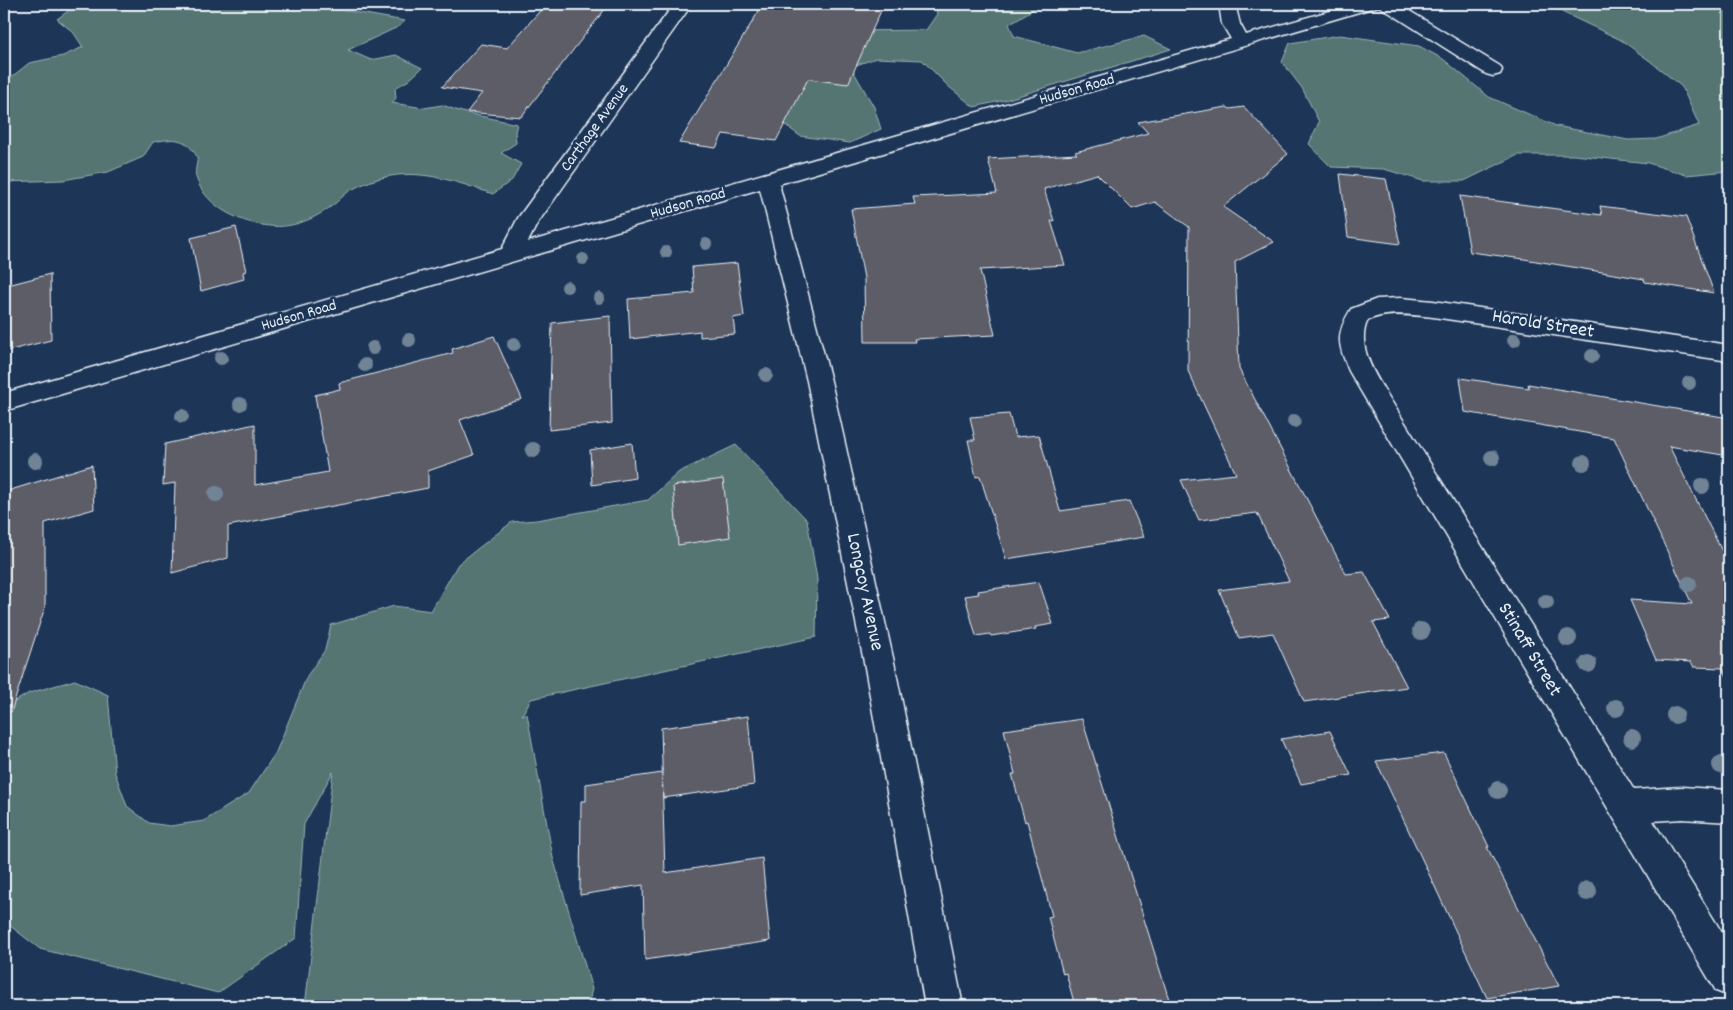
<svg xmlns="http://www.w3.org/2000/svg" width="1733" height="1010" viewBox="0 0 1733 1010" font-family="Dekko,sans-serif">
	<rect width="100%" height="100%" fill="#1d3557"/>
	<filter id="ink" filterUnits="userSpaceOnUse"><feTurbulence type="fractalNoise" baseFrequency=".02" numOctaves="2"/><feDisplacementMap in="SourceGraphic" scale="10" xChannelSelector="R" yChannelSelector="G"/><feConvolveMatrix kernelMatrix="1 2 1 2 8 2 1 2 1" color-interpolation-filters="sRGB"/></filter>
	<g filter="url(#ink)">
		<!-- green -->
		<path fill="#557473" stroke="#9eb2b6" d="M66,4H308L405,21L398,27L348,50L371,60L396,55L422,68L409,80L395,88L396,98L392,103L424,108L442,105L462,112L517,124L515,132L516,143L501,153L521,164L512,180L493,194C442,177 403,162 351,190C344,194 340,200 333,205C317,218 292,229 270,226C243,224 207,208 197,180C194,173 196,168 197,162C198,158 196,154 193,151C183,136 170,139 153,142L143,157L108,172L63,180L6,182L4,180V122L7,119L4,101V83L29,63L63,56L83,47L73,32L57,19L68,11Z
			M935,4H1042L1009,24L1014,36L1077,53L1144,36L1171,49L1005,100L974,107L948,86L922,60L876,58L851,67L874,107L881,129L850,143L800,136L777,119L790,87L856,31L926,30L937,14Z
			M1545,4H1729V171L1686,175L1648,163L1574,155H1518L1464,181H1423L1384,169L1331,167L1309,144L1319,122L1302,88L1282,62L1290,43L1340,35L1419,46L1443,59L1489,97L1556,126L1628,140L1656,139L1699,125L1682,87L1650,61L1621,40Z
			M736,445L807,520L817,579L816,637L531,699L522,715L527,714L553,858L592,989L588,1006H305L333,772L304,824L296,938L218,993L40,949L9,925L4,917V708L29,693L75,680L108,695L115,773L127,806L149,823L170,826L204,821L249,793L276,752L307,676L325,650L331,625L394,606L431,611L458,564L512,522L537,520L648,500L679,472Z"/>
		<!-- building -->
		<path fill="#5d5d68" stroke="#e8f1f8" d="M546,4H609L521,117L467,112L482,93L442,87L481,44L507,48Z
			M763,4H884L848,84L808,79L776,141L723,134L716,148L679,143Z
			M1227,107L1230,109L1244,107L1288,154L1223,207L1274,242L1235,262L1239,369L1346,574L1364,572L1390,620L1373,622L1407,687L1304,702L1273,633L1239,638L1219,590L1289,581L1257,513L1199,520L1181,480L1236,474L1188,371L1189,227L1155,202L1132,209L1097,174L1044,189L1054,221H1051L1065,265L980,270L995,335L914,339L915,342H865L864,278L851,209L915,204L913,197L997,193L988,159L1077,154L1075,152L1148,133L1138,122Z
			M1340,174L1386,179L1400,244L1348,237Z
			M1460,196L1602,215L1600,206L1686,217L1714,293L1645,282L1644,279L1524,259L1470,252Z
			M236,227L246,271L243,272L244,279L201,291L191,238Z
			M737,263L744,316L733,318L735,334L700,337V331L630,339L628,299L694,293L692,267Z
			M50,274L51,340L7,351V344L4,345V286Z
			M610,316L612,423L549,430L552,323Z
			M494,336L522,399L460,420L474,455L428,471V488L228,526V558L172,573L175,483L163,485L165,444L255,424V485L328,472L315,395L340,389L339,383L453,353L452,349Z
			M1460,378L1529,388L1528,384L1729,418V456L1669,446L1729,565V681L1723,668L1694,667L1691,662L1656,660L1630,600L1692,604L1614,438L1465,412Z
			M1009,414L1015,437L1039,435L1060,511L1129,501L1144,537L1006,559L980,476L976,477L968,440H975L970,417Z
			M632,443L635,478L592,485L590,450Z
			M92,465L94,509L45,523V607L11,712L4,711V492Z
			M723,479L730,537L678,545L673,486Z
			M1039,582L1053,624L1035,627L1036,629L991,636L990,634L976,636L965,596L979,594L978,591Z
			M748,716L754,785L663,798L661,728Z
			M1082,719L1171,1006H1075L1066,973L1063,974L1048,917L1052,916L1027,821L1025,822L1012,774H1015L1004,730Z
			M1330,731L1351,775L1301,784L1281,739Z
			M1444,753L1489,847H1487L1559,986L1487,998L1376,761Z
			M662,773L665,873L762,858L770,941L645,960L643,885L580,895L581,801H586V784Z"/>
		<g fill="none" stroke-linecap="round" stroke-linejoin="round">
			<!-- minor casing -->
			<g stroke="#e8f1f8" stroke-width="3">
				<path id="minor" d="M674,4H692L537,224L528,242L1231,39L1222,24L1219,4H1235L1240,24L1246,35L1354,4H1398L1500,66L1502,70L1500,74L1493,76L1486,74L1379,6L779,184L831,381L894,662L963,1006H925L864,662L807,381L760,189L4,411V393L502,249L518,218Z
					M1401,298L1433,301L1729,345V361L1433,317C1410,315 1389,311 1368,320C1356,343 1373,372 1385,391L1634,790L1682,787L1729,790V822L1682,819L1653,821L1729,944V996L1716,991L1349,371C1338,344 1335,335 1351,309L1377,299Z"/>
			</g>
			<!-- minor -->
			<use href="#minor" fill="#1d3557" fill-rule="evenodd"/>
		</g>
		<!-- trees -->
		<g fill="#718496">
			<circle cx="706" cy="244" r="6"/>
			<circle cx="666" cy="252" r="6"/>
			<circle cx="583" cy="259" r="6"/>
			<circle cx="567" cy="287" r="6"/>
			<circle cx="599" cy="298" r="6"/>
			<circle cx="409" cy="340" r="7"/>
			<circle cx="1514" cy="340" r="7"/>
			<circle cx="514" cy="344" r="7"/>
			<circle cx="373" cy="348" r="7"/>
			<circle cx="1592" cy="356" r="7"/>
			<circle cx="221" cy="358" r="7"/>
			<circle cx="365" cy="365" r="7"/>
			<circle cx="766" cy="375" r="7"/>
			<circle cx="1689" cy="383" r="7"/>
			<circle cx="240" cy="404" r="7"/>
			<circle cx="182" cy="416" r="7"/>
			<circle cx="1294" cy="421" r="7"/>
			<circle cx="533" cy="450" r="8"/>
			<circle cx="1492" cy="458" r="8"/>
			<circle cx="35" cy="461" r="8"/>
			<circle cx="1583" cy="463" r="8"/>
			<circle cx="1702" cy="486" r="8"/>
			<circle cx="216" cy="494" r="8"/>
			<circle cx="1689" cy="584" r="8"/>
			<circle cx="1546" cy="602" r="8"/>
			<circle cx="1421" cy="631" r="9"/>
			<circle cx="1568" cy="638" r="9"/>
			<circle cx="1588" cy="664" r="9"/>
			<circle cx="1616" cy="708" r="9"/>
			<circle cx="1675" cy="715" r="9"/>
			<circle cx="1632" cy="738" r="9"/>
			<circle cx="1721" cy="765" r="9"/>
			<circle cx="1498" cy="790" r="9"/>
			<circle cx="1587" cy="891" r="10"/>
		</g>
	</g>
	<g text-anchor="middle" dominant-baseline="central" stroke-width="5" stroke-linejoin="round" paint-order="stroke">
		<!-- far-street labels -->
		<g font-size="16" fill="#e8f1f8" stroke="#1d3557">
			<text transform="translate(1077 90) rotate(-16)">Hudson Road</text>
			<text transform="translate(595 128) rotate(-54)">Carthage Avenue</text>
			<text transform="translate(688 204) rotate(-16)">Hudson Road</text>
			<text transform="translate(299 316) rotate(-16)">Hudson Road</text>
		</g>
		<!-- street labels -->
		<g font-size="20" fill="#e8f1f8" stroke="#1d3557">
			<text transform="translate(1543 325) rotate(9)">Harold Street</text>
			<text transform="translate(864 592) rotate(78)">Longcoy Avenue</text>
			<text transform="translate(1529 650) rotate(59)">Stinaff Street</text>
		</g>
	</g>
	<!-- margin -->
	<rect width="1733" height="1010" fill="none" stroke="#1d3557" stroke-width="20"/>
	<rect x="10" y="10" width="1713" height="990" fill="none" stroke="#e8f1f8" stroke-width="2" filter="url(#ink)"/>
</svg>
